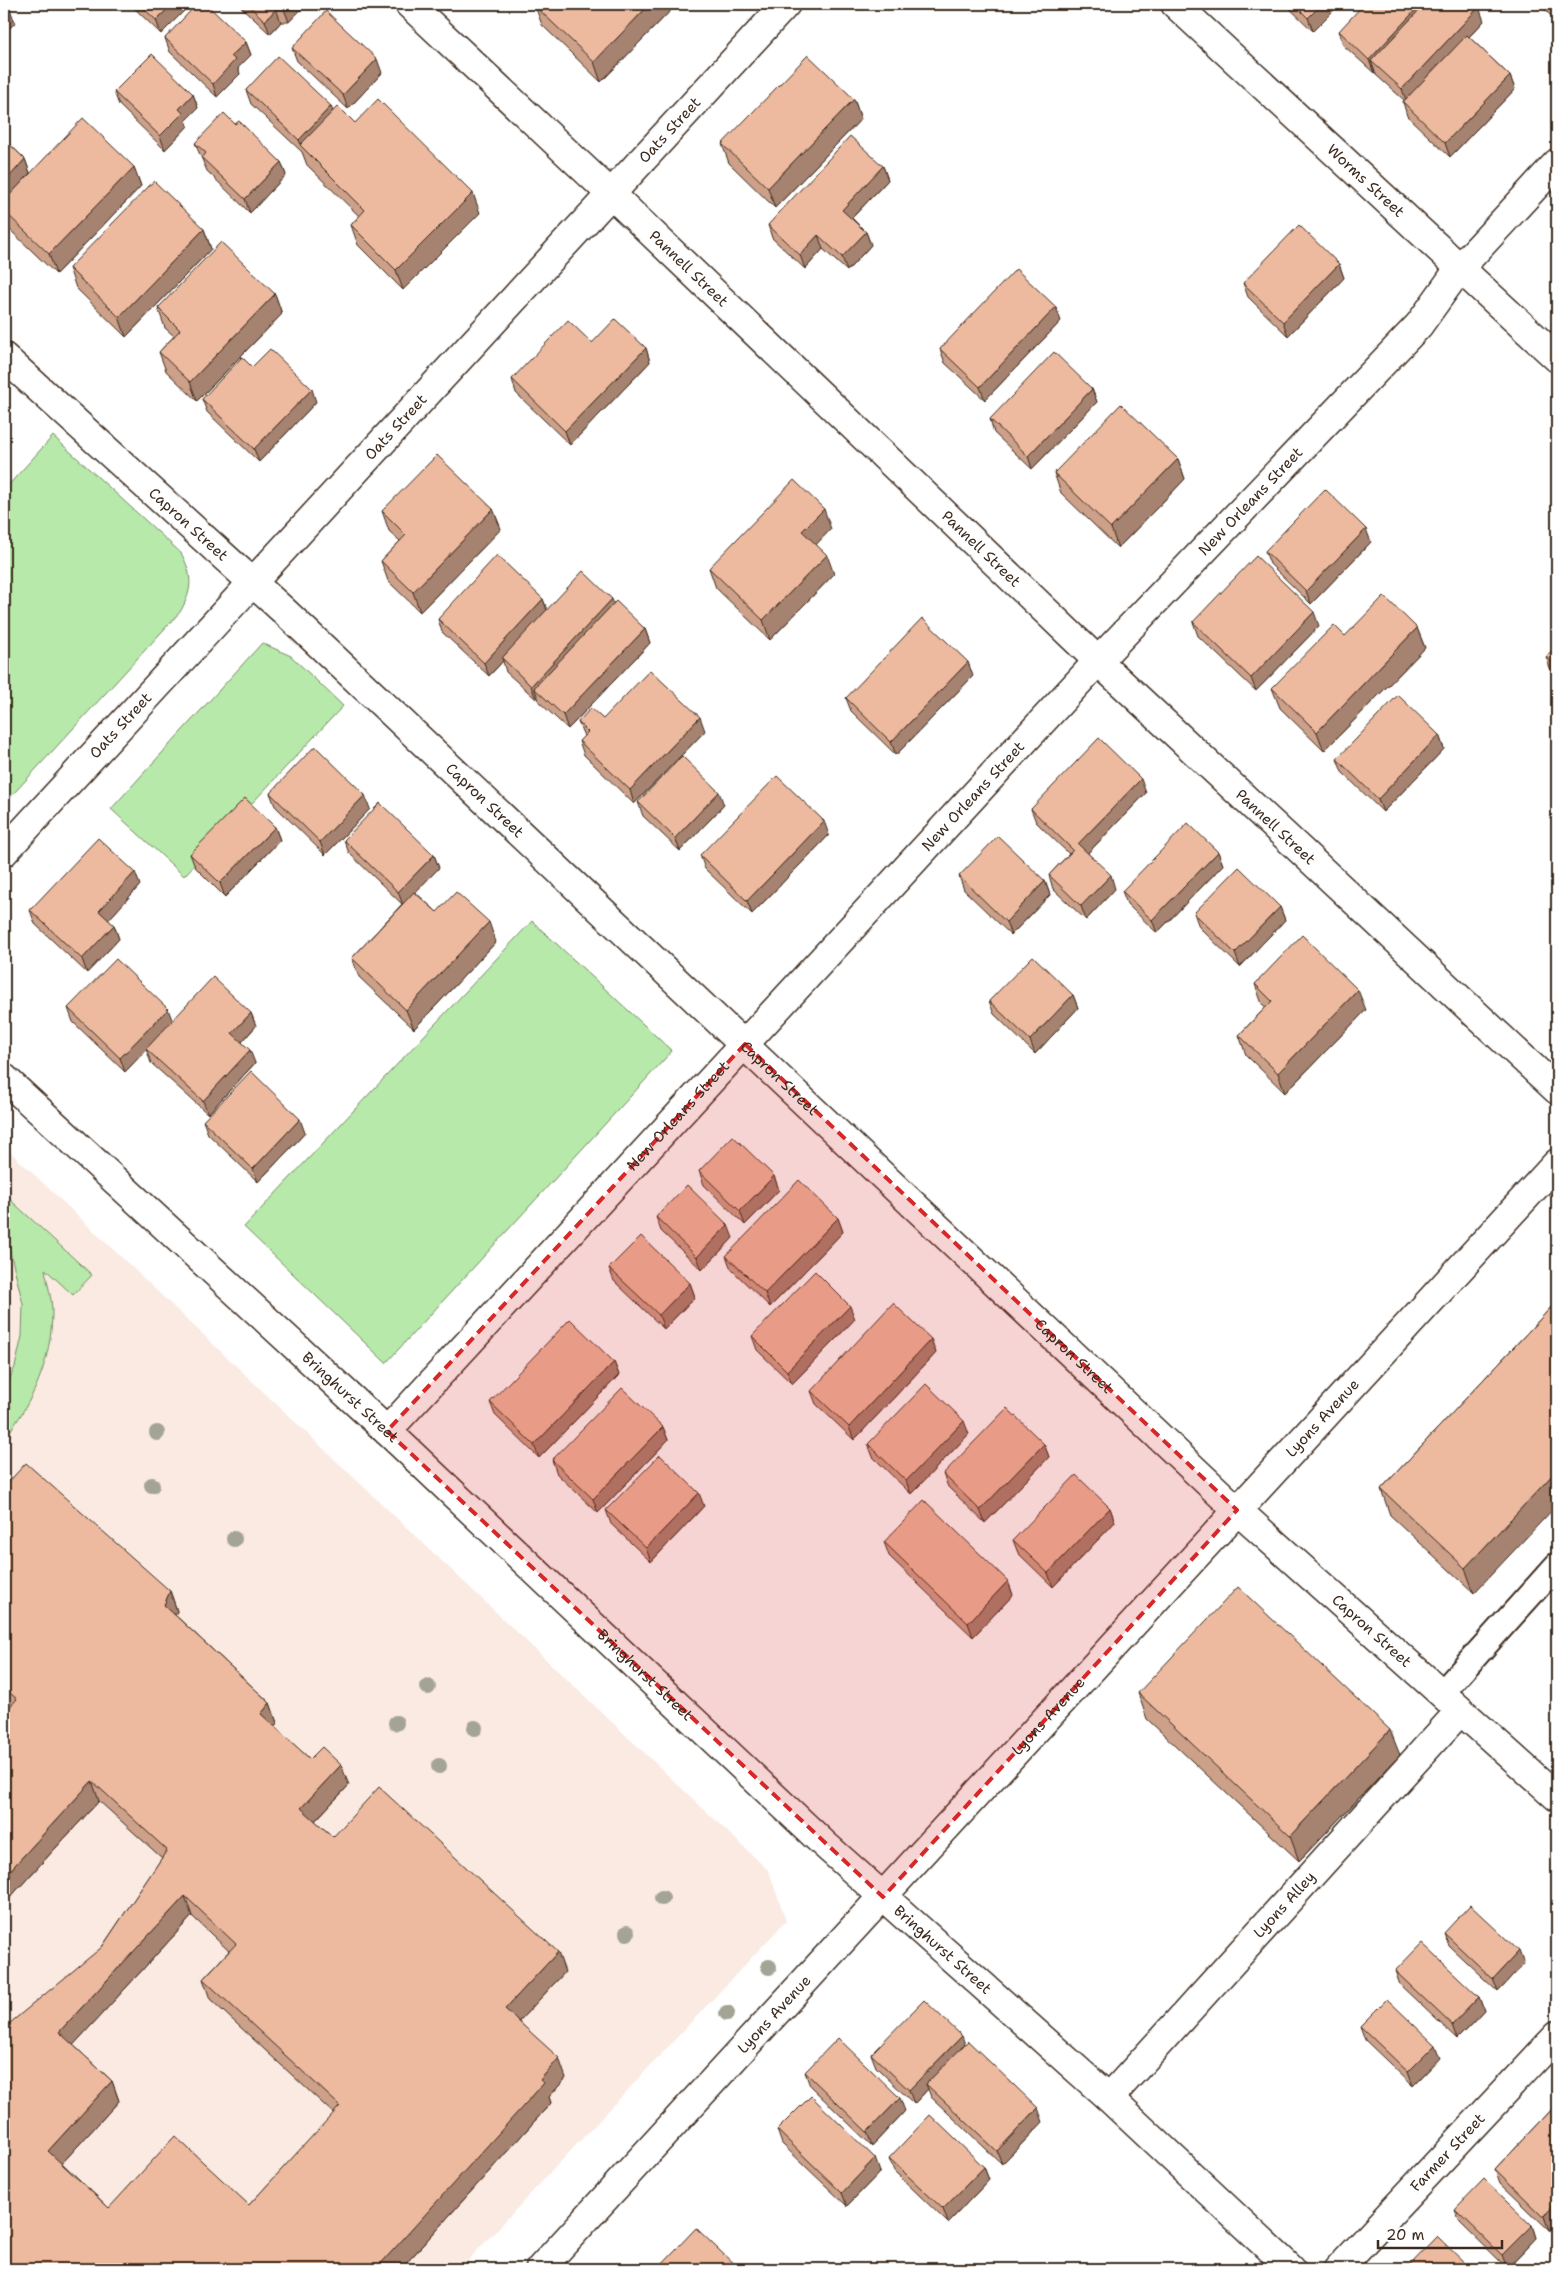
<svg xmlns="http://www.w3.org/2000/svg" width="1561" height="2273" viewBox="0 0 1561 2273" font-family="'Shantell Sans',sans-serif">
	<rect width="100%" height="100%" fill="#fff"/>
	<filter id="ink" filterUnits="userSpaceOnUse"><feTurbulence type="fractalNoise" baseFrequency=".02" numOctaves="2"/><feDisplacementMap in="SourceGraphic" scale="10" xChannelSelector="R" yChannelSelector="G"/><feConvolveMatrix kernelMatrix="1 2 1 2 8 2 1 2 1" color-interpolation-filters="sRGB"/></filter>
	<g filter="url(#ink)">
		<!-- built -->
		<path fill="#faeae2" d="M4,1146L769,1871L786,1921L460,2269H4Z"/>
		<!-- green -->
		<path fill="#b6e9aa" stroke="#788a64" d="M53,436L181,553C193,575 193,590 180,612L4,804V490Z
			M262,643L291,656L343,706L184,876L111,809Z
			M532,921L672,1051L386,1363L244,1227Z
			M4,1194L92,1275L73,1295L45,1269C47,1283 52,1298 52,1311C52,1360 33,1402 4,1439V1391L15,1367L22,1336L23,1304L10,1251L4,1242Z"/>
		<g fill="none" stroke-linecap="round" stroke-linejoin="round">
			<!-- lane casing -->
			<g stroke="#3b2a1e" stroke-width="28">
				<path id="lane" d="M1441,1694L1557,1565"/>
			</g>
			<!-- street casing -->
			<g stroke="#3b2a1e" stroke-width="31">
				<g id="street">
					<path id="s1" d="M409,4L611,194L1098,661L1557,1090"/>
					<path id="s2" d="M1175,4L1557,358"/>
					<path id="s3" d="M4,357L284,611L1237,1510L1557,1797"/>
					<path id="s4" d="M4,852L786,4"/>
					<path id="s5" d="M387,1431L1098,661L1419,325L1459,269L1557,163"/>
					<path id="s6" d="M1109,2098L1460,1711"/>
					<path id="s7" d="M1338,2269L1557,2036"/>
				</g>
			</g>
			<!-- secondary casing -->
			<g stroke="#3b2a1e" stroke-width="31">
				<g id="secondary">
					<path id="s8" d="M4,1078L387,1431L824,1844L1109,2098L1291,2269"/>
					<path id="s9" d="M540,2269L1557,1163"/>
				</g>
			</g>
			<!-- lane -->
			<use href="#lane" stroke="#fff" stroke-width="24"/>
			<!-- street -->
			<use href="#street" stroke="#fff" stroke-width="28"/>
			<!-- secondary -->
			<use href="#secondary" stroke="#fff" stroke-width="28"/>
		</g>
		<!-- trees -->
		<g fill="#a4a496">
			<circle cx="157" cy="1433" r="8"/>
			<circle cx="152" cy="1485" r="8"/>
			<circle cx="234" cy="1539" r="8"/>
			<circle cx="428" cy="1687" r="8"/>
			<circle cx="396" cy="1723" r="8"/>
			<circle cx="475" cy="1728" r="8"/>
			<circle cx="439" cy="1766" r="8"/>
			<circle cx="662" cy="1898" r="8"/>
			<circle cx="627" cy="1933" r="8"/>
			<circle cx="769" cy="1967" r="8"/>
			<circle cx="727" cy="2013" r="8"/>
		</g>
		<!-- wall -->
		<path fill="#cca089" stroke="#3b2a1e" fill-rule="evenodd" d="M130,4H191L161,34Z
			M238,4H306L289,22H281L270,34Z
			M537,4H674L675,6L601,82L542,25L535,6Z
			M1285,4H1340L1313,31Z
			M1539,4H1557V22Z
			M1484,21L1469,37L1510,76L1515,89L1450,157L1407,116L1403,102L1404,100L1376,75L1375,72L1374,73L1343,45L1339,31Z
			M165,38L246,42L251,55L238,68L240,74L217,97L170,52Z
			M292,48L382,73L348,109L297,61Z
			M246,90L333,111L355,123L480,213L403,290L358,245L351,225L359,216L307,165L302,152L251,104Z
			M114,92L193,94L198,108L186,120L188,126L165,150L119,105Z
			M854,99L861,119L775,208L729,163L722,144Z
			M235,124L281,162L286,175L250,213L207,171L195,143Z
			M4,139L25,159L30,173L134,167L141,186L56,274L6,226L4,220Z
			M883,166L888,180L852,218L866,232L871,245L847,271L823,249L805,269L772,238L768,225Z
			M204,229L211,249L126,337L76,288L69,268Z
			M1339,264L1344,278L1288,336L1248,297L1243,283Z
			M275,294L282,314L197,401L166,371L159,352L174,336L165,328L158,308Z
			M1061,321L985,400L945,363L940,349Z
			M592,343L646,348L650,362L570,445L516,393L512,379Z
			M252,367L316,402L259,462L207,412L202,399Z
			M1092,389L1097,402L1032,469L994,433L990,419Z
			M1178,459L1185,479L1118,548L1061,493L1054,473Z
			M493,509L501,529L420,612L388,581L381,561L400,541L389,531L382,511Z
			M831,529L816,544L834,574L770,640L716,588L709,568Z
			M1371,542L1311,604L1270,564L1265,551Z
			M543,599L547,610L613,603L645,629L650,643L568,729L539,702L538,697L536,699L506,672L503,661L489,676L442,632L438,619Z
			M1193,622L1319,626L1256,691L1198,636Z
			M1417,628L1425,648L1324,751L1280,708L1272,688L1345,636Z
			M1557,645V684L1555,682L1546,657Z
			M973,676L896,755L851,711L846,698Z
			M603,719L705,731L634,804L584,755L579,741L584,736L578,722Z
			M1439,735L1444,749L1383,812L1342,772L1337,759Z
			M270,793L370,809L325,855L275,806Z
			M1146,793L1088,853L1115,889L1086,920L1053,889L1049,875L1069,854L1036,822L1031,809Z
			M638,802L724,805L680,851L643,816Z
			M275,827L280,840L225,897L195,867L190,854Z
			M829,835L752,914L705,869L700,855Z
			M344,840L434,855L439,868L415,892L437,912L496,942L414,1029L359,977L352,958L402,904L349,853Z
			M1218,852L1223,865L1157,933L1127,904L1122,891Z
			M959,876L1045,881L1050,895L1011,935L964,890Z
			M140,885L108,920L114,925L119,939L87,973L35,924L30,910Z
			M1280,907L1285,920L1240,967L1199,927L1194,913Z
			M1255,984L1366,1010L1285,1093L1246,1055L1239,1035L1266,1007L1262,1004Z
			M1073,995L1078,1008L1035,1054L994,1014L989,1001Z
			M68,1008L172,1021L251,1013L256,1026L242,1042L255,1063L208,1114L151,1063L146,1049L148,1047L125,1072L73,1022Z
			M203,1121L305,1133L258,1182L208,1134Z
			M699,1171L774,1176L779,1190L745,1225L704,1185Z
			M656,1217L733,1238L702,1270L661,1231Z
			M838,1218L843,1232L770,1307L731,1269L726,1256Z
			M609,1268L690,1283L695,1297L664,1329L614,1281Z
			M1557,1301L1474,1593L1390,1515L1381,1489Z
			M855,1319L792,1384L757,1350L752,1336Z
			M931,1339L936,1353L854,1440L816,1404L811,1391Z
			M614,1362L619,1375L539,1458L495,1415L490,1402Z
			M663,1427L668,1440L598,1513L557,1474L552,1460Z
			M969,1434L911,1494L873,1457L868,1444Z
			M1044,1444L1049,1457L985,1523L948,1487L943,1474Z
			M4,1487L170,1591L177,1611L175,1615L270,1703L277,1723L274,1727L310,1759L349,1785L315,1821L333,1837L565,1972L519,2021L566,2078L549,2097L551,2103L401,2269H4L102,1947L162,1858L99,1801L4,1904V1713L10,1707L4,1701ZM192,1916L229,1951L203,1979L210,1999L334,2114L249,2205L109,2208L62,2163L119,2101L112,2081L73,2045Z
			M704,1506L651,1562L611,1524L606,1510Z
			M1110,1508L1115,1522L1053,1587L1018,1553L1013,1540Z
			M884,1542L1008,1581L1013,1595L973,1637L889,1556Z
			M1138,1693L1400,1755L1299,1861L1147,1719Z
			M1444,1933L1524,1964L1498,1992L1449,1946Z
			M1395,1971L1479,1997L1484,2011L1457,2039L1400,1985Z
			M1360,2026L1440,2058L1413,2086L1365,2040Z
			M965,2044L1043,2122L1002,2164L931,2097L928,2089L914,2104L876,2067L871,2054Z
			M805,2072L905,2111L872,2146L810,2086Z
			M1557,2103L1549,2230L1500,2183L1495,2169Z
			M777,2130L880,2172L847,2206L782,2144Z
			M889,2158L984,2167L989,2180L948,2223L894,2171Z
			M1455,2209L1532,2225L1536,2238L1507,2268L1460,2222Z"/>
		<!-- shaded-wall -->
		<path fill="#a6826f" stroke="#3b2a1e" d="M173,4H191L161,34L156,20Z
			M289,4H306L289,22L284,9Z
			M650,4H674L675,6L601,82L594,62Z
			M1322,4H1340L1313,31L1308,18Z
			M1421,4H1439L1371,61L1375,72L1374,73L1369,60Z
			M1479,7L1484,21L1407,103L1402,89Z
			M10,9L15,23L4,34V16Z
			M276,9L281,22L270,34L265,21Z
			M246,42L251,55L238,68L240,74L217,97L213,84L231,56Z
			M377,59L382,73L348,109L343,95Z
			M1510,76L1515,89L1450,157L1445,143Z
			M193,94L198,108L186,120L188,126L165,150L160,136L179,109Z
			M854,99L861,119L775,208L768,188Z
			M331,106L336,120L302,147L299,140Z
			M25,159L30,173L4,202V183Z
			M281,162L286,175L250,213L245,199Z
			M883,166L888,180L847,223L842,210Z
			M134,167L141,186L56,274L49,254Z
			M473,193L480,213L403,290L396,270Z
			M204,229L211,249L126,337L119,317Z
			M866,232L871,245L847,271L842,257Z
			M818,235L823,249L805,269L800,255Z
			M1339,264L1344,278L1288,336L1283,322Z
			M275,294L282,314L197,401L190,382Z
			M1056,307L1061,321L985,400L980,387Z
			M646,348L650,362L570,445L565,431Z
			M312,389L316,402L259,462L254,449Z
			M1092,389L1097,402L1032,469L1028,456Z
			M1178,459L1185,479L1118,548L1111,528Z
			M493,509L501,529L420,612L413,592Z
			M824,509L831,529L810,551L802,531Z
			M1366,529L1371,542L1311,604L1306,591Z
			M827,555L834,574L770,640L763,620Z
			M543,599L548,613L502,658L503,661L489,676L484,663Z
			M612,599L617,613L534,688L538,697L536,699L531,686Z
			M1314,612L1319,626L1256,691L1251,678Z
			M1417,628L1425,648L1324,751L1317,732Z
			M645,629L650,643L568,729L563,715Z
			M968,662L973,676L896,755L891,742Z
			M700,717L705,731L634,804L630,790Z
			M1439,735L1444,749L1383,812L1378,799Z
			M1141,779L1146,793L1083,858L1078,844Z
			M719,792L724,805L680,851L675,838Z
			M365,795L370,809L325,855L320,842Z
			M824,821L829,835L752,914L747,901Z
			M275,827L280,840L225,897L220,883Z
			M1218,852L1223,865L1157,933L1152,920Z
			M434,855L439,868L403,905L398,892Z
			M135,872L140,885L104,925L99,911Z
			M1111,875L1115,889L1086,920L1081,906Z
			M1045,881L1050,895L1011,935L1006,922Z
			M1280,907L1285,920L1240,967L1235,953Z
			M489,922L496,942L414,1029L406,1010Z
			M114,925L119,939L87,973L82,959Z
			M1358,990L1366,1010L1285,1093L1278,1073Z
			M1073,995L1078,1008L1035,1054L1030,1040Z
			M168,1009L173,1022L125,1072L120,1058Z
			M251,1013L256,1026L237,1047L232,1033Z
			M250,1050L255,1063L208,1114L203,1101Z
			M300,1119L305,1133L258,1182L253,1169Z
			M774,1176L779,1190L745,1225L740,1211Z
			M838,1218L843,1232L770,1307L765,1293Z
			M728,1225L733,1238L702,1270L697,1257Z
			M690,1283L695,1297L664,1329L659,1315Z
			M850,1306L855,1319L792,1384L787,1371Z
			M931,1339L936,1353L854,1440L849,1427Z
			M614,1362L619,1375L539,1458L534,1445Z
			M964,1421L969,1434L911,1494L906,1481Z
			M663,1427L668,1440L598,1513L593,1499Z
			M1044,1444L1049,1457L985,1523L980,1510Z
			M1557,1470V1505L1474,1593L1465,1568Z
			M699,1493L704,1506L651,1562L646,1548Z
			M1110,1508L1115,1522L1053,1587L1048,1573Z
			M1008,1581L1013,1595L973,1637L968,1623Z
			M170,1591L177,1611L171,1625L164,1605Z
			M270,1703L277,1723L268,1734L261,1714Z
			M1390,1730L1400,1755L1299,1861L1290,1836Z
			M341,1765L349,1785L308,1828L301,1808Z
			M92,1781L99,1801L4,1904V1877Z
			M185,1896L192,1916L67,2052L59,2032Z
			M1519,1951L1524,1964L1498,1992L1493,1979Z
			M558,1952L565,1972L512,2029L505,2009Z
			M1479,1997L1484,2011L1457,2039L1452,2025Z
			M962,2036L967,2050L926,2084L928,2089L914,2104L909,2090Z
			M1435,2045L1440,2058L1413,2086L1408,2072Z
			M559,2058L566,2078L549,2097L551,2103L401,2269H376L540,2080Z
			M112,2081L119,2101L55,2171L48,2151Z
			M900,2098L905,2111L872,2146L867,2132Z
			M1038,2108L1043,2122L1002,2164L997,2151Z
			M875,2158L880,2172L847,2206L842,2193Z
			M984,2167L989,2180L948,2223L943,2209Z
			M1557,2203V2222L1549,2230L1544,2217Z
			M1532,2225L1536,2238L1507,2268L1502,2255Z"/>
		<!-- building -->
		<path fill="#edba9f" stroke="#3b2a1e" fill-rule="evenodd" d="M4,4H5L10,9L4,16Z
			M139,4H173L156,20Z
			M197,4H206L246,42L231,56L235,60L213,84L165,38Z
			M247,4H289L284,9H276L265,21Z
			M537,4H650L594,62L535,6Z
			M1294,4H1322L1308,18Z
			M1364,4H1421L1369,60L1339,31Z
			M1425,4H1475L1479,7L1402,89L1371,61Z
			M1548,4H1557V13Z
			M326,11L377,59L343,95L292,48Z
			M1467,35L1510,76L1445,143L1403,102Z
			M152,54L193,94L179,109L183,113L160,136L114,92Z
			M808,55L854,99L768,188L722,144Z
			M278,56L331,106L299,140L246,90Z
			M378,99L473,193L396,270L351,225L365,210L300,145L338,106L355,123Z
			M224,113L235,124L239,121L281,162L245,199L202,158L206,153L195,143Z
			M83,118L134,167L49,254L4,211V201Z
			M850,136L883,166L842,210L866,232L842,257L818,235L800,255L768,225Z
			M4,139L25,159L4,183Z
			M154,181L204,229L119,317L69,268Z
			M1299,225L1339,264L1283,322L1243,283Z
			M221,242L275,294L190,382L159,352L180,330L158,308Z
			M1016,269L1056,307L980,387L940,349Z
			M615,319L646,348L565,431L512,379L568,320L592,343Z
			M270,349L312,389L254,449L202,399L242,357L252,367Z
			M1054,352L1092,389L1028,456L990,419Z
			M1121,404L1178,459L1111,528L1054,473Z
			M437,455L493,509L413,592L381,561L406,535L382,511Z
			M794,480L824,509L802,531L827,555L763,620L709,568Z
			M1325,489L1366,529L1306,591L1265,551Z
			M497,555L543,599L484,663L438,619Z
			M1256,556L1314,612L1251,678L1193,622Z
			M583,571L612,599L531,686L502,658Z
			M1384,596L1417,628L1317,732L1272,688L1334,625L1345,636Z
			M616,601L645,629L563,715L534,688Z
			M922,618L968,662L891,742L846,698Z
			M1557,645V667L1546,657Z
			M650,670L700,717L630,790L579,741L588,732L578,722L591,708L603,719Z
			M1398,695L1439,735L1378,799L1337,759Z
			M1099,738L1141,779L1078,844L1111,875L1081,906L1049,875L1073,850L1031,809Z
			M315,746L365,795L320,842L270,793Z
			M682,756L719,792L675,838L638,802Z
			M777,776L824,821L747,901L700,855Z
			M245,798L275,827L220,883L190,854Z
			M380,803L434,855L398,892L344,840Z
			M1188,823L1218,852L1152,920L1122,891Z
			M998,836L1045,881L1006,922L959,876Z
			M98,838L135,872L99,911L114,925L82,959L30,910Z
			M1239,867L1280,907L1235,953L1194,913Z
			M414,892L437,912L456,892L489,922L406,1010L352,958Z
			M1302,935L1358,990L1278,1073L1239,1035L1272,1001L1255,984Z
			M1033,956L1073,995L1030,1040L989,1001Z
			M116,959L168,1009L120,1058L68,1008Z
			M213,977L251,1013L232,1033L250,1050L203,1101L146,1049Z
			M251,1071L300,1119L253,1169L203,1121Z
			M733,1136L774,1176L740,1211L699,1171Z
			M799,1180L838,1218L765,1293L726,1256Z
			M687,1185L728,1225L697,1257L656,1217Z
			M641,1236L690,1283L659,1315L609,1268Z
			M815,1271L850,1306L787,1371L752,1336Z
			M1557,1301V1470L1465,1568L1381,1489Z
			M893,1303L931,1339L849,1427L811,1391Z
			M570,1319L614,1362L534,1445L490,1402Z
			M926,1384L964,1421L906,1481L868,1444Z
			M622,1388L663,1427L593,1499L552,1460Z
			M1007,1408L1044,1444L980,1510L943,1474Z
			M660,1455L699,1493L646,1548L606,1510Z
			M26,1463L170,1591L164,1605L270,1703L261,1714L310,1759L322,1747L341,1765L301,1808L333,1837L379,1787L558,1952L505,2009L559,2058L540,2080L544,2083L376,2269H4V2028L102,1947L167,1850L92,1781L4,1877V1713L17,1699L4,1688V1487ZM185,1896L236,1944L203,1979L340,2106L249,2205L175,2136L109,2208L48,2151L112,2081L59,2032Z
			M1076,1475L1110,1508L1048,1573L1013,1540Z
			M924,1500L1008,1581L968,1623L884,1542Z
			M1238,1587L1390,1730L1290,1836L1138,1693Z
			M1470,1905L1519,1951L1493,1979L1444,1933Z
			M1422,1943L1479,1997L1452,2025L1395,1971Z
			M1387,1999L1435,2045L1408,2072L1360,2026Z
			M924,2000L962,2036L909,2090L871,2054Z
			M838,2038L900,2098L867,2132L805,2072Z
			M968,2041L1038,2108L997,2151L926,2084Z
			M811,2096L875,2158L842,2193L777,2130Z
			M1557,2103V2203L1544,2217L1495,2169Z
			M930,2115L984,2167L943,2209L889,2158Z
			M1484,2179L1532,2225L1502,2255L1455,2209Z
			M696,2228L739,2269H657Z
			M1438,2237L1471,2269H1407Z"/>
	</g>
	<!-- marked area -->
	<path fill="#d62828" fill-opacity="0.2" stroke="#d62828" stroke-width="4" stroke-dasharray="10 6" stroke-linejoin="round" d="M745,1044L1237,1510L883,1897L387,1431Z"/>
	<g text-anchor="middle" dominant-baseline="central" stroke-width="5" stroke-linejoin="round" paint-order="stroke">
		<!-- street labels -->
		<g font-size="15" fill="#3b2a1e" stroke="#fff">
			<text stroke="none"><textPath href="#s4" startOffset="982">Oats Street</textPath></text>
			<text stroke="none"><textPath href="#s2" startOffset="260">Worms Street</textPath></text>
			<text stroke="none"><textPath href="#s1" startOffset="385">Pannell Street</textPath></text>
			<text stroke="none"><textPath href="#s4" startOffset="578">Oats Street</textPath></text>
			<text stroke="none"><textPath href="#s5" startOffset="1269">New Orleans Street</textPath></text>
			<text stroke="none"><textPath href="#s3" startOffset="249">Capron Street</textPath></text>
			<text stroke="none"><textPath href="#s1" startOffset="790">Pannell Street</textPath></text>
			<text stroke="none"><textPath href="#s4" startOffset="172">Oats Street</textPath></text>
			<text stroke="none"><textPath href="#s5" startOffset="864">New Orleans Street</textPath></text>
			<text stroke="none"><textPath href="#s3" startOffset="654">Capron Street</textPath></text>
			<text stroke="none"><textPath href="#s1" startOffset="1195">Pannell Street</textPath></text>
			<text stroke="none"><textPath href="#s3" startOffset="1059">Capron Street</textPath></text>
			<text stroke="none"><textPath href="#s5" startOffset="429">New Orleans Street</textPath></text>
			<text stroke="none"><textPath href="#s3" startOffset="1464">Capron Street</textPath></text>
			<text stroke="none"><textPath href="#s8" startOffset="471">Bringhurst Street</textPath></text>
			<text stroke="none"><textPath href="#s9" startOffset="1156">Lyons Avenue</textPath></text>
			<text stroke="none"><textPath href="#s3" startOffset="1869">Capron Street</textPath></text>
			<text stroke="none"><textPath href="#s8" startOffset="876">Bringhurst Street</textPath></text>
			<text stroke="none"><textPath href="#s9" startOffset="751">Lyons Avenue</textPath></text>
			<text stroke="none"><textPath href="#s6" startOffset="261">Lyons Alley</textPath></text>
			<text stroke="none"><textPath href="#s8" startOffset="1281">Bringhurst Street</textPath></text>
			<text stroke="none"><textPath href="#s9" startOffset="346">Lyons Avenue</textPath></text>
			<text stroke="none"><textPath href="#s7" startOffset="160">Farmer Street</textPath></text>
		</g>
	</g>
	<!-- margin -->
	<rect width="1561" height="2273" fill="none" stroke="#fff" stroke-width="20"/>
	<rect x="10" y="10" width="1541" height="2253" fill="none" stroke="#3b2a1e" stroke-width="2" filter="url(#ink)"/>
	<!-- scale -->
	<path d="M1378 2240v8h124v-8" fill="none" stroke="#3b2a1e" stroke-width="2.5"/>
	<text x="1386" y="2240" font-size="15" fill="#3b2a1e" stroke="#ffffff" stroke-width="4" paint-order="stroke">20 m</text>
</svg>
